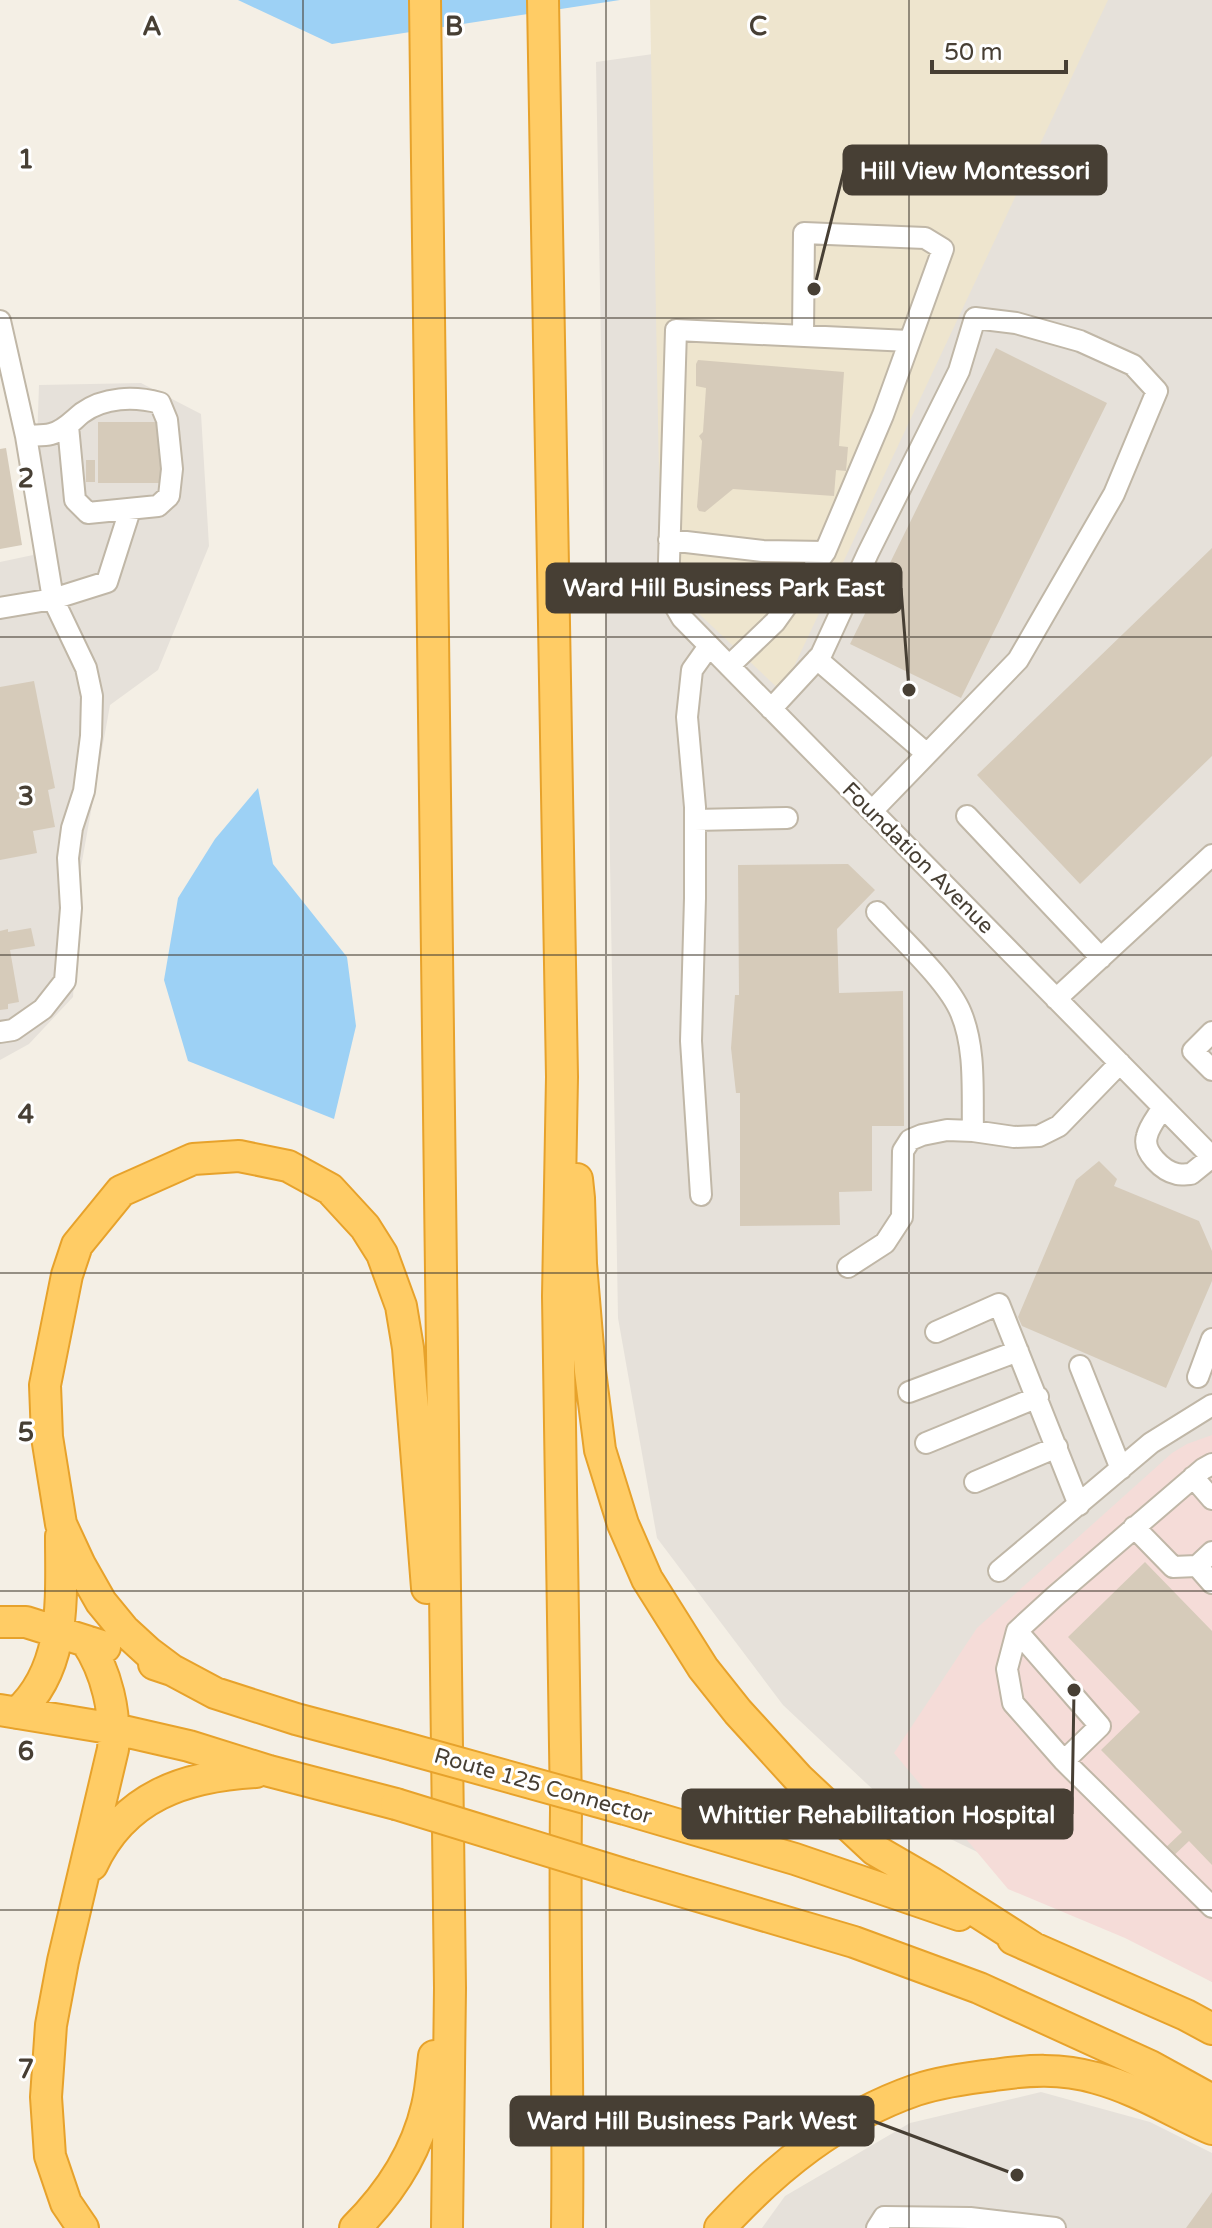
<svg xmlns="http://www.w3.org/2000/svg" width="1212" height="2228" viewBox="0 0 1212 2228" font-family="'Varela Round',sans-serif">
	<rect width="100%" height="100%" fill="#f4efe5"/>
	<!-- industrial -->
	<path fill="#e6e1da" d="M1039,0H1212V1982L1072,1898L899,1814L783,1705L657,1538L618,1318L596,62Z
		M141,383L201,414L209,546L158,670L110,705L81,867L73,997L29,1044L0,1060V562L33,555L39,385Z
		M1041,2092L1150,2122L1212,2153V2228H762L785,2196L910,2123Z"/>
	<!-- education -->
	<path fill="#eee5ce" d="M650,0H1108L782,692L661,578Z"/>
	<!-- medical -->
	<path fill="#f5dcd8" d="M1212,1435V1982L1125,1938L1008,1889L894,1753L977,1628L1172,1453L1187,1444Z"/>
	<!-- water -->
	<path fill="#9dd1f5" d="M238,0H620L332,44Z
		M258,788L273,864L347,957L356,1026L334,1119L188,1061L164,980L178,898L215,839Z"/>
	<!-- building -->
	<path fill="#d6cbba" d="M996,348L1107,403L961,698L850,644Z
		M698,360L844,372L839,446L848,447L846,471L836,470L834,496L733,489L705,512L699,511L697,507L702,441L699,436L703,432L706,388L696,386V364Z
		M98,422H161V483H98Z
		M6,448L22,545L0,549V449Z
		M86,460H95V482H86Z
		M1212,548V756L1080,884L977,775Z
		M34,681L55,788L48,790L55,827L33,831L37,853L0,860V687Z
		M848,864L875,890L837,929L839,993L903,991L904,1126H872V1191L839,1192L840,1225L740,1226V1093H736L731,1048L735,995H739L738,865Z
		M31,928L35,946L10,950L19,1002L8,1004V1009L0,1010V931L8,929V932Z
		M1099,1161L1117,1179L1114,1186L1199,1221L1212,1251V1281L1166,1388L1022,1326L1018,1317L1076,1180Z
		M1145,1562L1212,1631V1865L1189,1841L1168,1861L1161,1852L1182,1832L1101,1750L1140,1712L1068,1637Z
		M1212,2192V2228H1186Z"/>
	<g fill="none" stroke-linecap="round" stroke-linejoin="round">
		<!-- minor casing -->
		<g stroke="#c0b7a7" stroke-width="24">
			<path id="minor" d="M0,321L26,436L53,599L86,668L92,696L91,736L84,791L72,828L68,858L71,908L65,981L43,1009L13,1030L0,1032
				M909,341L676,330L668,594L682,618L1212,1157
				M26,436C34,435 43,436 51,434C64,431 72,421 82,413C104,397 134,396 160,403L167,420L172,469L169,496L158,506L88,513L75,500L68,426
				M669,540L763,551L825,552
				M0,608L53,599L107,582L130,510
				M817,659L927,754
				M729,666L775,622L825,552L883,415L943,249L925,238L804,233L803,335
				M771,709L821,655L868,553L959,371L975,318L1016,323L1080,341L1133,365L1157,391L1114,494L1018,660L872,811
				M967,816L1101,958
				M695,820L787,818
				M877,912C901,939 948,981 961,1013C976,1049 972,1093 973,1131
				M1056,999L1212,855
				M1212,1032L1193,1051L1212,1070
				M1163,1107C1158,1116 1149,1126 1147,1136C1142,1152 1163,1171 1177,1174C1181,1175 1187,1174 1191,1174L1212,1157
				M701,1195L691,1041L695,898V807L687,717L692,670L709,646
				M848,1267L885,1243L902,1217L903,1151L910,1140L922,1135L947,1130L973,1131L1014,1137L1039,1136L1059,1126L1120,1063
				M936,1332L999,1304L1079,1505
				M1080,1366L1121,1469
				M1198,1377L1212,1339
				M909,1392L1018,1351
				M926,1443L1038,1397
				M1193,1477L1212,1499
				M975,1482L1057,1447
				M1134,1527L1173,1567L1197,1566L1212,1583
				M1197,1566L1212,1552
				M999,1571L1151,1443L1212,1405
				M1017,1631L1007,1669L1013,1703L1064,1761L1212,1907
				M1064,1761L1100,1726L1017,1631L1054,1597L1203,1469L1212,1464
				M877,2228L884,2217L970,2218L1055,2228"/>
		</g>
		<!-- highway casing -->
		<g stroke="#e7a22b" stroke-width="34">
			<path id="highway" d="M425,0L450,1988L447,2228
				M543,0L562,1077L558,1296L566,1810C564,1949 569,2089 567,2228
				M577,1179L579,1198L581,1264L590,1371L600,1450L623,1524L647,1579L703,1668L738,1712L799,1779L875,1850L932,1883L1032,1947
				M0,1622H26L105,1647
				M154,1664L172,1670L215,1693L296,1719L394,1745
				M172,1670L148,1652L124,1630L101,1602L80,1565L61,1524L47,1437L45,1385L67,1275L77,1245L121,1191L193,1159L239,1156L288,1166L330,1189L365,1227L382,1254L401,1306L408,1348L427,1588
				M0,1710L115,1729L189,1746L269,1771L396,1804
				M17,1713C67,1668 61,1598 61,1536
				M625,1809L795,1859L959,1915
				M92,1865C124,1796 185,1776 256,1772
				M630,1876L854,1942L979,1988L1150,2066L1212,2100
				M1013,1939L1186,2015L1212,2029
				M83,2228L66,2203L50,2156L46,2097L51,2025L63,1961L113,1749C116,1713 107,1672 86,1641
				M355,2228C389,2194 416,2154 427,2106C431,2090 432,2073 434,2056
				M720,2228C775,2168 838,2117 916,2090C940,2082 968,2078 994,2075C1028,2070 1061,2068 1096,2078C1137,2089 1173,2112 1212,2129"/>
		</g>
		<!-- minor -->
		<use href="#minor" stroke="#fff" stroke-width="20"/>
		<!-- highway -->
		<use href="#highway" stroke="#ffcc65" stroke-width="30"/>
		<!-- highway-bridge casing -->
		<g stroke="#e7a22b" stroke-width="34" stroke-linecap="butt">
			<path id="highway-bridge" d="M394,1745L625,1809
				M396,1804L630,1876"/>
		</g>
		<!-- highway-bridge -->
		<use href="#highway-bridge" stroke="#ffcc65" stroke-width="30"/>
	</g>
	<!-- grid -->
	<path fill="none" stroke="#473f34" stroke-width="2" stroke-opacity="0.55" d="M303,0V2228M606,0V2228M909,0V2228M0,318H1212M0,637H1212M0,955H1212M0,1273H1212M0,1591H1212M0,1910H1212"/>
	<g text-anchor="middle" dominant-baseline="central" stroke-width="6" stroke-linejoin="round" paint-order="stroke">
		<!-- street labels -->
		<g font-size="22" fill="#473f34" stroke="#fff">
			<text transform="translate(918 858) rotate(45)">Foundation Avenue</text>
			<text transform="translate(543 1786) rotate(16)">Route 125 Connector</text>
		</g>
	</g>
	<g font-size="26" text-anchor="middle" font-weight="bold" fill="#473f34" stroke="#fff" stroke-width="6" stroke-linejoin="round" paint-order="stroke">
		<text x="152" y="35">A</text>
		<text x="454" y="35">B</text>
		<text x="758" y="35">C</text>
		<text x="26" y="168">1</text>
		<text x="26" y="487">2</text>
		<text x="26" y="805">3</text>
		<text x="26" y="1123">4</text>
		<text x="26" y="1441">5</text>
		<text x="26" y="1760">6</text>
		<text x="26" y="2078">7</text>
	</g>
	<!-- callouts -->
	<path fill="none" stroke="#473f34" stroke-width="3" d="M814 289L844 170M909 690L901 588M1074 1690L1072 1814M1017 2175L873 2121"/>
	<g fill="#473f34" stroke="#fff" stroke-width="3">
		<circle cx="814" cy="289" r="8"/>
		<circle cx="909" cy="690" r="8"/>
		<circle cx="1074" cy="1690" r="8"/>
		<circle cx="1017" cy="2175" r="8"/>
	</g>
	<g fill="#473f34" stroke="#473f34" stroke-width="3">
		<rect x="844" y="146" width="262" height="48" rx="8"/>
		<rect x="547" y="564" width="354" height="48" rx="8"/>
		<rect x="683" y="1790" width="389" height="48" rx="8"/>
		<rect x="511" y="2097" width="362" height="48" rx="8"/>
	</g>
	<g font-size="24" text-anchor="middle" font-weight="bold" fill="#fff">
		<text x="975" y="179">Hill View Montessori</text>
		<text x="724" y="596">Ward Hill Business Park East</text>
		<text x="877" y="1823">Whittier Rehabilitation Hospital</text>
		<text x="692" y="2129">Ward Hill Business Park West</text>
	</g>
	<!-- scale -->
	<path d="M932 60v12h134v-12" fill="none" stroke="#473f34" stroke-width="4"/>
	<text x="944" y="60" font-size="24" fill="#473f34" stroke="#ffffff" stroke-width="6" paint-order="stroke">50 m</text>
</svg>
